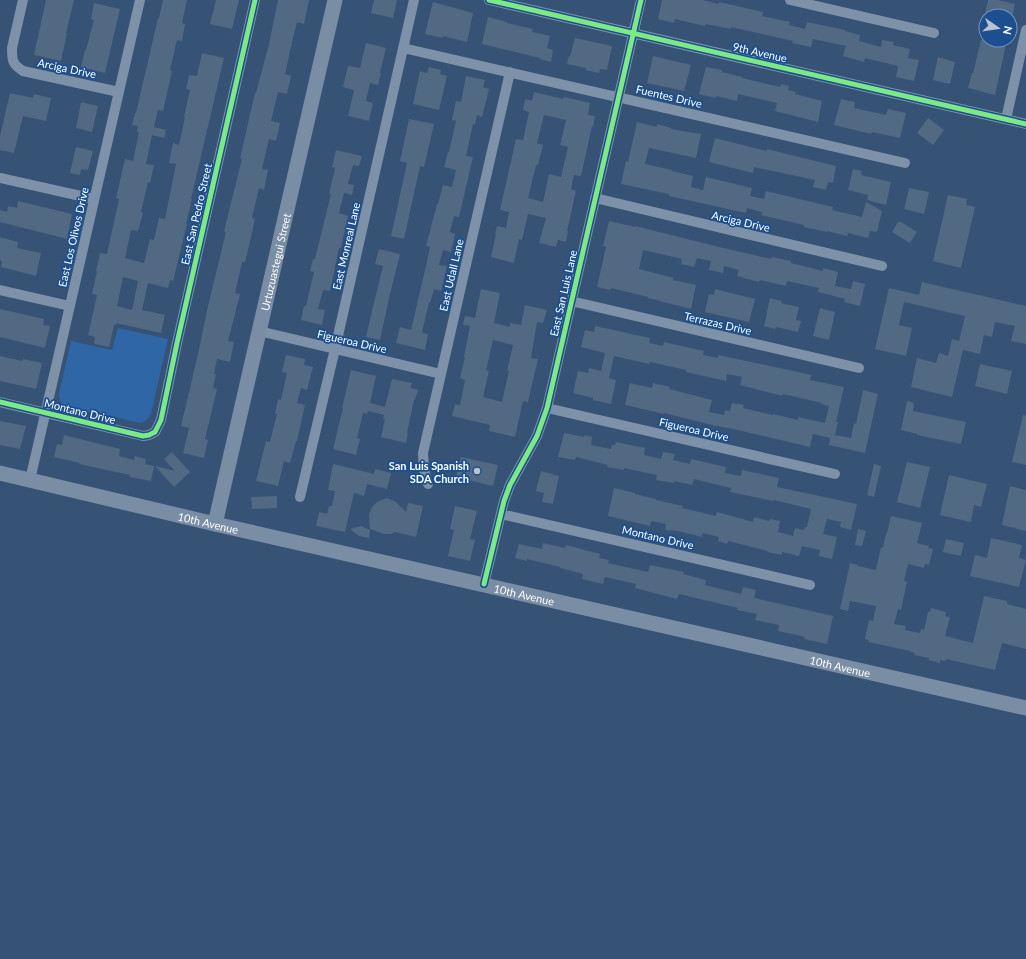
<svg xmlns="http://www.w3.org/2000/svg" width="1026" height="959" viewBox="0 0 1026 959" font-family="Lato,sans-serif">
	<rect width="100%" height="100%" fill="#365274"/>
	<!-- green -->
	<path fill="#2f66a5" d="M118,328L168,339L151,414C148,419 146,421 140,423L65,406C60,403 60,400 59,394L71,341L112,350Z"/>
	<!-- building -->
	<path fill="#526984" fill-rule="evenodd" d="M46,0H74L66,33H67L61,61L34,55Z
		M163,0H187L182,23L185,24L182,41L177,40L170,70L172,71L163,111L158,110L154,127L166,130L164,138L152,135L146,164L154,165L150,183L148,182L141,212L143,213L138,231L131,230L125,258L144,263L150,239L154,240L159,218L165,219L176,164L169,163L173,143L179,145L185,117H184L190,90L186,89L189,75L197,76L202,53L224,58L198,169L191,199H192L186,224H187L173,281L170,280L168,288L148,283L142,310L165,315L161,333L116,323V325H114L109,347L94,344L95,337L88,335L97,295L92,294L97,271H96L100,253L107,254L119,199L116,198L125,159L133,161L139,132H137L138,126L132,125L135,113H136L158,18H159ZM123,277L138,281L132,310L117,306Z
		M216,0H239L232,29L210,24Z
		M278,0H309L304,24L297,22L292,42L285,74L291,76L287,94L278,92L271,121L280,123L276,141L269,139L262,169L268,170L264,190L259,188L252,218L255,219L251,237L245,262H242L235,293L240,294L228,341L234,342L230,362L217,359L214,374H216L213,388L217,389L205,439L208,440L204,458L183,453L189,428L181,426L198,354L208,306L226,232L224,231L242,159L240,158L255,93H256L269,44Z
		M374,0H397L393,18L371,13Z
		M662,0H703L719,4V2L763,12L762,16L790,22L789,25L805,29L807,22L845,30V31L860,35L859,41L881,47L882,40L894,42L893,45L910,49L908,58L919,60L914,81L896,77L898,66L865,58L864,62L843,56L846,46L813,39L811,47L792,43L793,41L731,27V29L706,24L705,26L675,19L674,23L658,19Z
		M988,0H998L1015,4L1013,14L1007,13L1006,16H995L985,14Z
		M433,2L473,13L467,42L443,36V38L425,34Z
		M94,3L120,9L105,73L81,67L85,50H86L94,20L91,19Z
		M488,17L507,22V23L533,29L532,32L550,36L547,48L553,50L551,62L540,59V58L482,44Z
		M575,38L612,46L607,70L600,69L599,73L586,70V68L567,64L569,56L570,57Z
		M981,40H1007L995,95L968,88L972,73H973Z
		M366,43L386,48L380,73H381L378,85L370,83L366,101L373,103L369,121L348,116L354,90L343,87L348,66L360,68Z
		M653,56L691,65L684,91L647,83Z
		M938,57L955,62L950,84L933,80Z
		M429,67L441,70L440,74L447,76L439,110L413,104L420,71L427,73Z
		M706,67L722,70V72L742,77V78L780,87L781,84L789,86L788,90L796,92L795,94L822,101L818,122L775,111L777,103L738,94L737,101L716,96V98L699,94Z
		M466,76L485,80L483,87L489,89L482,117L477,115L475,125L473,124L466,156L473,157L459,217L454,216L450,232L455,234L451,252L443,250L439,265L447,266L441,291L434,289L430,303L429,302L422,333L428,334L425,350L396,343L400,327L411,330L425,270L430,247L426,246L437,204H438L443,185L452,187L456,170L444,167L448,152H449L456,121L452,120L456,101L461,102Z
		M534,92L563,99L564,97L590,103L588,115L595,116L593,127L592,126L581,176L574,175L571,189L576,191L567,231H568L566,242L558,240L556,247L539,243L546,218L528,214L522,240L519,239L514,263L491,257L496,234H495L497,226L506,228L509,212L500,210L516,139L523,140L529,112L523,110L525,99L532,101ZM544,115L566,120L560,145L568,147L561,177L549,174L543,202L528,198L536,165H538L543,145L537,143Z
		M10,93L33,98L34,94L51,98L46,121L23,116L14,153L0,150V136Z
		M841,99L855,102L854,108L886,115L888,109L906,113L900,138L872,132L871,134L834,125Z
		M81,102L98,106L92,132L76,128Z
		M928,118L944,130L933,145L917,133Z
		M409,119L434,124L424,167L420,166L404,239L391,236L407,163L400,161Z
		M637,122L657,127V124L671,128V129L701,134L696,158L649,148L645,164L672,170V171L693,176L691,187L703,190L706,177L752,188L750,196L764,199L766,191L833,207L832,210L862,217L866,202L882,211L877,232L870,231L868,238L848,233L847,236L827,231V232L804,227V225L761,215L762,212L747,208L746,213L669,196V194L621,184L626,161L628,162Z
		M715,138L767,151V149L836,166L833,183L828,182L826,190L813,187L815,180L754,167L753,173L709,162Z
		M76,147L93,151L88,170L81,169L80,175L70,173Z
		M336,150L362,156L359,166L353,165L348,184L354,185L352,195L344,193L339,213L348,216L341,248H339L330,291L323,290L318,309L325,310L322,325L301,320L304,306H306L314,272L310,271L313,259H315L331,194H329L335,168L332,167Z
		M853,169L862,171L861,175L891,182L886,205L867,200L868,195L848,190Z
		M909,188L929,192L924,214L904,209Z
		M948,195L967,199L966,205L975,207L961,268L933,261Z
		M18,201L72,214L67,239L0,222V210L7,212L8,206L17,208Z
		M609,221L635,227V226L715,246L771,259L772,257L791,261V263L823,271V268L838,272L835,286L851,289L853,281L865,284L860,306L844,302L845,299L818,292L819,288L787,281L786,286L760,280L759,282L737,276L739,270L724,266L723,273L709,270L711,261L697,258L694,267L681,264L682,259L643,250L639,269L674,278L673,280L696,285L691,309L648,298V297L611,288V290L597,287L606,247L603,246Z
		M898,222H901L917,232L910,243L892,232Z
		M0,237L18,242L17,248L41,253L36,276L1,267L2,261L0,260Z
		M379,249L400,254L390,294L380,340L366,337L371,315L383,266L375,264Z
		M922,282L1026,306V344L1011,341L1015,326L995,322L992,337L984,335L980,354L963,350L952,397L911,387L917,358L936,363L939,353L948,356L952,339L959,341L965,316L904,302L899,325L912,328L906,356L875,349L889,288L919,295Z
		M481,289L500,293L494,323L510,327V323L521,325L525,305L547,310L543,323L537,322L531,358L538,359L528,402L523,401L515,437L489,431L490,425L452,416L455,404L460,405L465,380L460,378L465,357H464L470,326L463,325L465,316L475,318ZM493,340L513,345L507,371H509L502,402L483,397L489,371L486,370Z
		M715,289L755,299L749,322L705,312L709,294L714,295Z
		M770,298L782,301L781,303L799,307L796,320L801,321L798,332L776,327L775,329L764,326Z
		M820,308L835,312L829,340L813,336Z
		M0,309L44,319L43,325L50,326L45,348L0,337Z
		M595,326L650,338L649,343L663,346L664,342L704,351L703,355L718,358V355L798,372L811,375L810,380L844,387L836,422H838L835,435L851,438L854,423L856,424L863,390L878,394L865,453L829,445L830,438L813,434L810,447L738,430L712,425L664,413V414L625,405L630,383L652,388L653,383L670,387L669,389L712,400L709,412L724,415L725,410L730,411L732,403L744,405L743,408L773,415V414L798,420V417L825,423L829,406L821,404L822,403L783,394V396L740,385L742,377L727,374L726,381L686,372V370L650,362L649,364L614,356L609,378L616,380L611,404L593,400V398L573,393L578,371L588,373L589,368L601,371L605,353L581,347L585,330L594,332Z
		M286,355L305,359L304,365L313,367L307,390L301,388L297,403L305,405L297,441H296L290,463L284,461L278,486L256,481L266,441L270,442L277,414H275L278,399L281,400L287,373L282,372Z
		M0,356L22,361L23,359L42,363L36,389L0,381Z
		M980,364L1012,371L1007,394L975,386Z
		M351,370L376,376L370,403L385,407L392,379L412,383L411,388L418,390L415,400H414L407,433H408L406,443L381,437L385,419H383L384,415L368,411L367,414L363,413L357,438L360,439L356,455L333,449L343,408H342Z
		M907,401L914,403L913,411L966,422L961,444L917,435V434L901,430Z
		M1023,415L1026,416V465L1012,462Z
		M0,421L26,426L20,449L0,445Z
		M564,433L584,437L585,435L592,437L591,445L611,449L612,445H615L616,442L645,448L644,455L661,459L663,452L675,454L673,460L690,464L691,459L726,467L725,473L741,476L742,470L779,478L777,487L857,504L851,530L840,527L841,522L827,519L823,534L837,537L832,559L819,556L820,550L802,546L799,556L782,552V555L767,552L768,551L728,541L727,544L718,541L719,537L703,533L702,537L678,531L665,530L666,524L651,521L650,526L608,516L614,488L635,493V494L656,499V500L683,506L682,508L716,516L717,512L753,522L754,517L769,521L770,519L780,521L778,532L793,536L795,528L804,530L805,527H807L811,509L774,500L773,501L730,492L731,488L694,479L692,485L674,481V483L656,480L657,475L624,468V470L607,467L608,465L576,457L575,460L558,457Z
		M64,435L120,449L119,456L134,460L135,456L146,459L145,464L154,466L151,481L130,477V475L79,464L80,463L54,457L57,444L62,445Z
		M172,452L190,472L174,487L155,466L175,471L164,459Z
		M461,457L498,465L493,486L456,477Z
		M907,462L930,467L920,508L897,502Z
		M333,464L374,474L375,469L391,473L387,489L367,484L364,496L354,493L345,532L316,526L319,512L327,514L329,506H332L335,491L328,490Z
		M874,464L881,466L874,497L867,495Z
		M541,471L559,476L553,504L542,502L544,493L536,491Z
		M949,475L987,484L981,507L974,505L971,522L940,515Z
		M1010,486L1026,490V531L1002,525Z
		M277,496V508L252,509L251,497Z
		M387,498L396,502L406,512L408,503L423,506L416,537L395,532L391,534H384L370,529L369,514L372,507L377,502Z
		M455,506L477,511L470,539L475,540L470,561L448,556L454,530L450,529Z
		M891,516L922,523L917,543L929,546L928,548L933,549L929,565L925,564L924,568L908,564L904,581L907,582L901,610L898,609L894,624L906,626L905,630L920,633L921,629L924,630L928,612H930L931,608L946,612L945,616L950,617L945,636L973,643L984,596L1007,601V604L1026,609V649L1002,643L995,670L946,659V661L940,660V663L929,660V658L914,655L915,653L910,652V651L868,642L869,640L865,639L869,620L873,621L876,606L850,601L848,611L840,609L850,563L858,565V566L876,570L881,547L883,548L886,533H887Z
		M361,526L370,530L369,538L359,536L350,529Z
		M858,529L866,531L862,546L855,545Z
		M991,538L1022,545L1019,558L1026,560L1019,587L970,576L975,555L987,558Z
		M946,539L964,543L961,556L943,552Z
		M543,543L565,548L566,545L600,554L599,558L609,560L608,563L648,572L650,565L684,572L683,574L706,580L705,585L741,594L743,587L756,590L754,598L833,616L827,644L804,639L805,637L778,631L779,625L755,620L757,614L737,610L738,608L679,594L677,599L635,588L636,584L605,577L603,584L582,579L583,574L560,568V567L527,559V561L515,558L519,544L542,549Z"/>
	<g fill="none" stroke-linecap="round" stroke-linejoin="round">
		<!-- street -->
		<path stroke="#7d92a8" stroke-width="10" d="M23,0L12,48C12,60 12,64 23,71L119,92
			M489,0L1026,124
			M790,0L934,33
			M403,48L905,163
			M1006,119L1026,30
			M0,178L94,199
			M595,198L882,266
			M0,290L70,306
			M571,301L859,368
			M259,331L441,374
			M0,402L143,436L149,435L155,432L161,420L177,343L255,0
			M547,408L835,474
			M30,480L140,0
			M428,484L424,470L423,453L510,72
			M300,497L335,349L414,0
			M501,514L810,585
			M484,584L504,501L510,485L537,436L547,408L641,0"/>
		<!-- secondary -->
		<g stroke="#798da4" stroke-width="15">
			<path id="s1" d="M0,473L215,524L1026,708"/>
			<path id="s2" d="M215,524L335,0"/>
		</g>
		<!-- cycleway casing -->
		<g stroke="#1b4f8f" stroke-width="8">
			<path id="cycleway" d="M489,0L1026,124
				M0,402L143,436L149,435L155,432L161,420L177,343L255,0
				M484,584L504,501L510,485L537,436L547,408L641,0"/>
		</g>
		<!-- cycleway -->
		<use href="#cycleway" stroke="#7ce984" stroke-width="5"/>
	</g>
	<!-- markers -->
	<circle fill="#b9c2ce" stroke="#1b4f8f" stroke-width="1.5" cx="477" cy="471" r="4"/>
	<g text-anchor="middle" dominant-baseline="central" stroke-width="3.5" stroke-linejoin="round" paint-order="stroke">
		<!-- street labels -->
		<g font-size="11" fill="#fff" stroke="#1b4f8f">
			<text transform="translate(760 52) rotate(13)">9th Avenue</text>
			<text transform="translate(67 68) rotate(12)">Arciga Drive</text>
			<text transform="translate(669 96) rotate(13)">Fuentes Drive</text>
			<text transform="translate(196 214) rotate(-77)">East San Pedro Street</text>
			<text transform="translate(741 221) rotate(13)">Arciga Drive</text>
			<text transform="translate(73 237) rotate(-77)">East Los Olivos Drive</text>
			<text transform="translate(346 246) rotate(-77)">East Monreal Lane</text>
			<text stroke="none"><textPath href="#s2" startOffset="269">Urtuzuastegui Street</textPath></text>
			<text transform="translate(451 275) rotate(-77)">East Udall Lane</text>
			<text transform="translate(563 293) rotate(-77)">East San Luis Lane</text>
			<text transform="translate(718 323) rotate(13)">Terrazas Drive</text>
			<text transform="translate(352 341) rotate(13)">Figueroa Drive</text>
			<text transform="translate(80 411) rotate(14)">Montano Drive</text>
			<text transform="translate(694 429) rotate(13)">Figueroa Drive</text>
			<text stroke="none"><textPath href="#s1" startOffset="214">10th Avenue</textPath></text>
			<text transform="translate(658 537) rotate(13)">Montano Drive</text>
			<text stroke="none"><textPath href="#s1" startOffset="538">10th Avenue</textPath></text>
			<text stroke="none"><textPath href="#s1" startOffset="862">10th Avenue</textPath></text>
		</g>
		<!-- poi labels -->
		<g font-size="11" font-weight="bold" fill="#fff" stroke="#1b4f8f" text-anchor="end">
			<text x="469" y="465">San Luis Spanish<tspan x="469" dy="13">SDA Church</tspan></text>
		</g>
	</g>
	<!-- north arrow -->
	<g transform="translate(998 28) rotate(103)"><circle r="19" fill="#1b4f8f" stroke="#7695bc"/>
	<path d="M0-3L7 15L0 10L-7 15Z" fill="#b9c2ce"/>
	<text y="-6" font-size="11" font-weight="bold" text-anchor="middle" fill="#ffffff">N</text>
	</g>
</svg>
